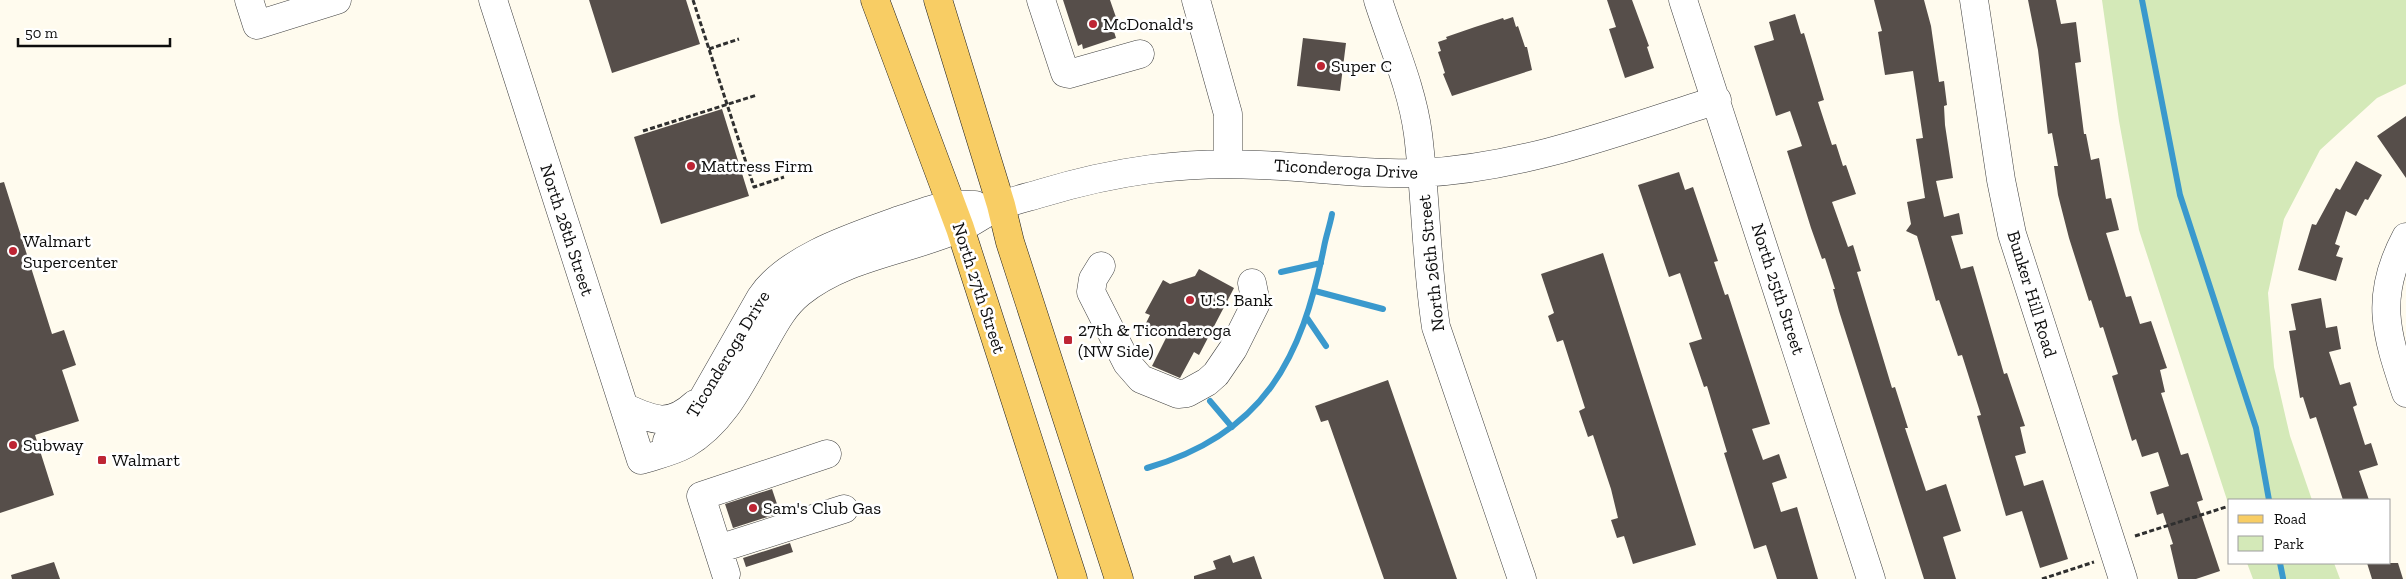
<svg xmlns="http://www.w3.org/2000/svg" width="2406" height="579" viewBox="0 0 2406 579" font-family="'Zilla Slab',serif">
	<rect width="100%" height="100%" fill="#fffbee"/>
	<!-- green -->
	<path fill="#d4e9b8" d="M2102,0H2406V84L2377,98L2320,150L2284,219L2268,293L2274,367L2290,436L2312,500H2230V509L2139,230L2119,121Z
		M2247,563H2334L2340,579H2253Z"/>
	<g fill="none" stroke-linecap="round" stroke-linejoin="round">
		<!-- stream -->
		<path stroke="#3a99cd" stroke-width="6" d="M2142,0L2180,195L2256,428L2269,500
			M1281,272L1321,263
			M1315,291L1383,309
			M1307,318L1326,346
			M1210,401L1232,427
			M1147,468C1264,434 1302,359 1324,247C1326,236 1330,225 1332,214
			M2280,563L2283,578"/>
	</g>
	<!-- building -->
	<path fill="#564e4a" d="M589,0H686L700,44L612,73Z
		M1063,0H1110L1118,23L1112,25L1116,38L1083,49L1082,44L1078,46Z
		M1607,0H1632L1649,46L1647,47L1654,68L1625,78L1609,29L1616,27Z
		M1874,0H1924L1931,26L1939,82L1944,81L1947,105L1944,106L1945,125L1953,178L1936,181L1944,217L1959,213L1963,234L1951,236L1961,269L1973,266L2004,374L2007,373L2025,426L2020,427L2026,453L2015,456L2024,486L2043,480L2068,559L2040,568L2022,511L2006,516L1977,416L1981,415L1962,355L1958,356L1939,300L1936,301L1917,236L1906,231L1911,224L1907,202L1925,198L1916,139L1923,138L1913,71L1885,75L1878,32L1882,31Z
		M2028,0H2056L2061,24L2076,22L2081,62L2075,63L2084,134H2086L2091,160L2099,158L2106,199L2111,198L2119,230L2106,233L2126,297L2131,296L2140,324L2151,321L2167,368L2160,370L2165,392L2161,393L2181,455L2188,453L2203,500L2197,502L2220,571L2196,579H2178L2170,545L2173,544L2163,513L2157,515L2150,492L2169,486L2158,452L2142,457L2136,439L2132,441L2112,376L2118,374L2103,327L2100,328L2091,300L2089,301L2069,238L2058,195L2054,166H2058L2052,133L2048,134L2038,50Z
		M1795,14L1801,34L1804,33L1824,100L1818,102L1832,145L1836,144L1843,166L1846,165L1856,194L1832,202L1848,247L1853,245L1861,271L1857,272L1892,388L1895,387L1908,428H1905L1926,491L1946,484L1961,531L1943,537L1956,579H1924L1839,311L1833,289H1835L1825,258L1822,259L1811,228L1787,151L1802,146L1790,111L1776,116L1754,46L1774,40L1769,22Z
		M1513,17L1516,27L1518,26L1525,47H1527L1532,70L1452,96L1443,74L1445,73L1438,52L1441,51L1438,42L1447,39L1446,37L1475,27L1503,18L1504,20Z
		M1303,38L1346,43L1340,91L1297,86Z
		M722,109L749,196L661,224L634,137Z
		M2406,116V178L2377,136Z
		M2356,161L2382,175L2368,200L2365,199L2356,216L2346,211L2335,244L2340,246L2336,256L2343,258L2336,281L2298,270L2312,224L2316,225L2336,188L2340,190Z
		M1679,172L1685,190L1693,187L1718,261L1714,262L1725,295L1728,294L1770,424L1752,429L1763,460L1779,454L1787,478L1772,483L1781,512L1797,507L1818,579H1777L1766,545L1754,549L1724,453L1727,452L1707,386L1704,387L1689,343L1702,339L1680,273L1669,277L1638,185Z
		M4,182L52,334L64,330L76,365L62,370L79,421L35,435L54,495L0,513V183Z
		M1603,253L1696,545L1633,564L1624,536L1617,538L1611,520L1618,518L1611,489L1593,435L1588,437L1579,411L1585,408L1563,340L1557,342L1548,316L1554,313L1541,274Z
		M1199,269L1234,288L1199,355L1194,352L1180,378L1152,366L1166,338L1144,327L1150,315L1145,313L1163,280L1170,284L1195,276Z
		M2321,298L2326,328L2337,326L2341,349L2329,352L2340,385L2350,382L2357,405L2353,407L2365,445L2371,443L2378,465L2359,471L2369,500H2343L2316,417L2310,419L2303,397L2300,398L2289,331L2296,330L2291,304Z
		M1388,380L1457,579H1384L1328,420L1321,422L1315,406Z
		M772,489L780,513L733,528L725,504Z
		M790,543L793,552L746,567L743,558Z
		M1230,555L1233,563L1254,556L1262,579H1194V576L1216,569L1213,561Z
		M54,562L60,579H12L11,575Z
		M2367,563H2398L2403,579H2372Z"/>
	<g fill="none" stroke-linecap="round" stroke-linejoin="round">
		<!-- minor casing -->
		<g stroke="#404040" stroke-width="29">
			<path id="minor" d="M249,0L257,25L337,0
				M493,0L641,460
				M1041,0L1065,73L1069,74L1140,54
				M1196,0L1228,114V164
				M1378,0C1392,44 1412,88 1418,134C1426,198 1426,263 1436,327L1522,579
				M1683,0L1871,579
				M1974,0L2001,180L2012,234L2123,579
				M2406,237C2374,297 2386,333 2406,393
				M1101,266L1093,279L1091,292L1127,363L1141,379L1178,394L1187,393L1207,382L1216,374L1233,349L1256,303L1252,283
				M624,407C653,420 669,428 695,404
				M667,441L693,416L761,297C788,257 856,236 900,220C917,215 935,207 952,205C959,204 967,205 975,205
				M641,460C656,455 672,452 686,444C725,421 743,379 765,341C775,323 784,306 800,293C846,256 907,251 960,228C974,222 987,211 1002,205C1015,200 1029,197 1042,193C1115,171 1183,161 1260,165C1314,167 1367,175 1421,173C1523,168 1620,131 1717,100
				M718,549L701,496L827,454
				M726,574L718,549L844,509"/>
		</g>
		<!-- major casing -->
		<g stroke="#1e1e1e" stroke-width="29">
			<path id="major" d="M875,0L960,228L1073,579
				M938,0L1001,205L1010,242L1119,579"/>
		</g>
		<!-- path -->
		<path stroke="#2f2f2f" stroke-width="3" stroke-dasharray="5 2.5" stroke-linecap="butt" d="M693,0L754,187L784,177
			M709,49L739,39
			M643,131L757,95
			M2135,536L2226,507
			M2042,579L2094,562"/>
		<!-- minor -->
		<use href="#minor" stroke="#fff" stroke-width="28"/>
		<!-- major -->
		<use href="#major" stroke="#f8cd64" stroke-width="28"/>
	</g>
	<!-- markers -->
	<g fill="#be2534" stroke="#fff" stroke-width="2">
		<circle cx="1093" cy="24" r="5"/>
		<circle cx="1321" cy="66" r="5"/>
		<circle cx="691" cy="166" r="5"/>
		<circle cx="13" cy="251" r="5"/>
		<circle cx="1190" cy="300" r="5"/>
		<rect x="1063" y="335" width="10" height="10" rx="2.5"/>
		<circle cx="13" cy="445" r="5"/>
		<rect x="97" y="455" width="10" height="10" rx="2.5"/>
		<circle cx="753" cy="508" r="5"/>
	</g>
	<g text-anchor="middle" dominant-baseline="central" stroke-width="5" stroke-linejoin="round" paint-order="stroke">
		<!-- poi labels -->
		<g font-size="18" fill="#0d0d0d" stroke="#fff" text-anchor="start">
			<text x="1103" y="24">McDonald's</text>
			<text x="1331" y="66">Super C</text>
			<text x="701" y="166">Mattress Firm</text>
			<text x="23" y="241">Walmart<tspan x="23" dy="21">Supercenter</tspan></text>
			<text x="1200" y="300">U.S. Bank</text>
			<text x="1078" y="330">27th &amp; Ticonderoga<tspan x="1078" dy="21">(NW Side)</tspan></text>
			<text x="23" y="445">Subway</text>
			<text x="112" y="460">Walmart</text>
			<text x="763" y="508">Sam's Club Gas</text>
		</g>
		<!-- street labels -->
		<g font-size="18" fill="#0d0d0d" stroke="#fff">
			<text transform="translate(1346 169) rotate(3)">Ticonderoga Drive</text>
			<text transform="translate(567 230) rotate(72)">North 28th Street</text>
			<text transform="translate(1431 263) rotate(-96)">North 26th Street</text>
			<text transform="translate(979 288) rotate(72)">North 27th Street</text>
			<text transform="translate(1778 289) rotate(72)">North 25th Street</text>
			<text transform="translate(2032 294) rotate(73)">Bunker Hill Road</text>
			<text transform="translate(728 354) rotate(-59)">Ticonderoga Drive</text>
		</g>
	</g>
	<!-- legend -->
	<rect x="2228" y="499" width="162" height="65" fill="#ffffff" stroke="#9e9e9e"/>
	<rect x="2238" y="515" width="25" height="8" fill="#f8cd64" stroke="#9e9e9e"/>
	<text x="2274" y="524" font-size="15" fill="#0d0d0d">Road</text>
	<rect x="2238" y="536" width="25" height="15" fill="#d4e9b8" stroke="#9e9e9e"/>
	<text x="2274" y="549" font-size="15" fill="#0d0d0d">Park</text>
	<!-- scale -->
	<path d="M18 38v8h152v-8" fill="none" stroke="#0d0d0d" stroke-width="2.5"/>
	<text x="25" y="38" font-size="15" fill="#0d0d0d" stroke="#ffffff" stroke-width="4" paint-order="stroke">50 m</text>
</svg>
